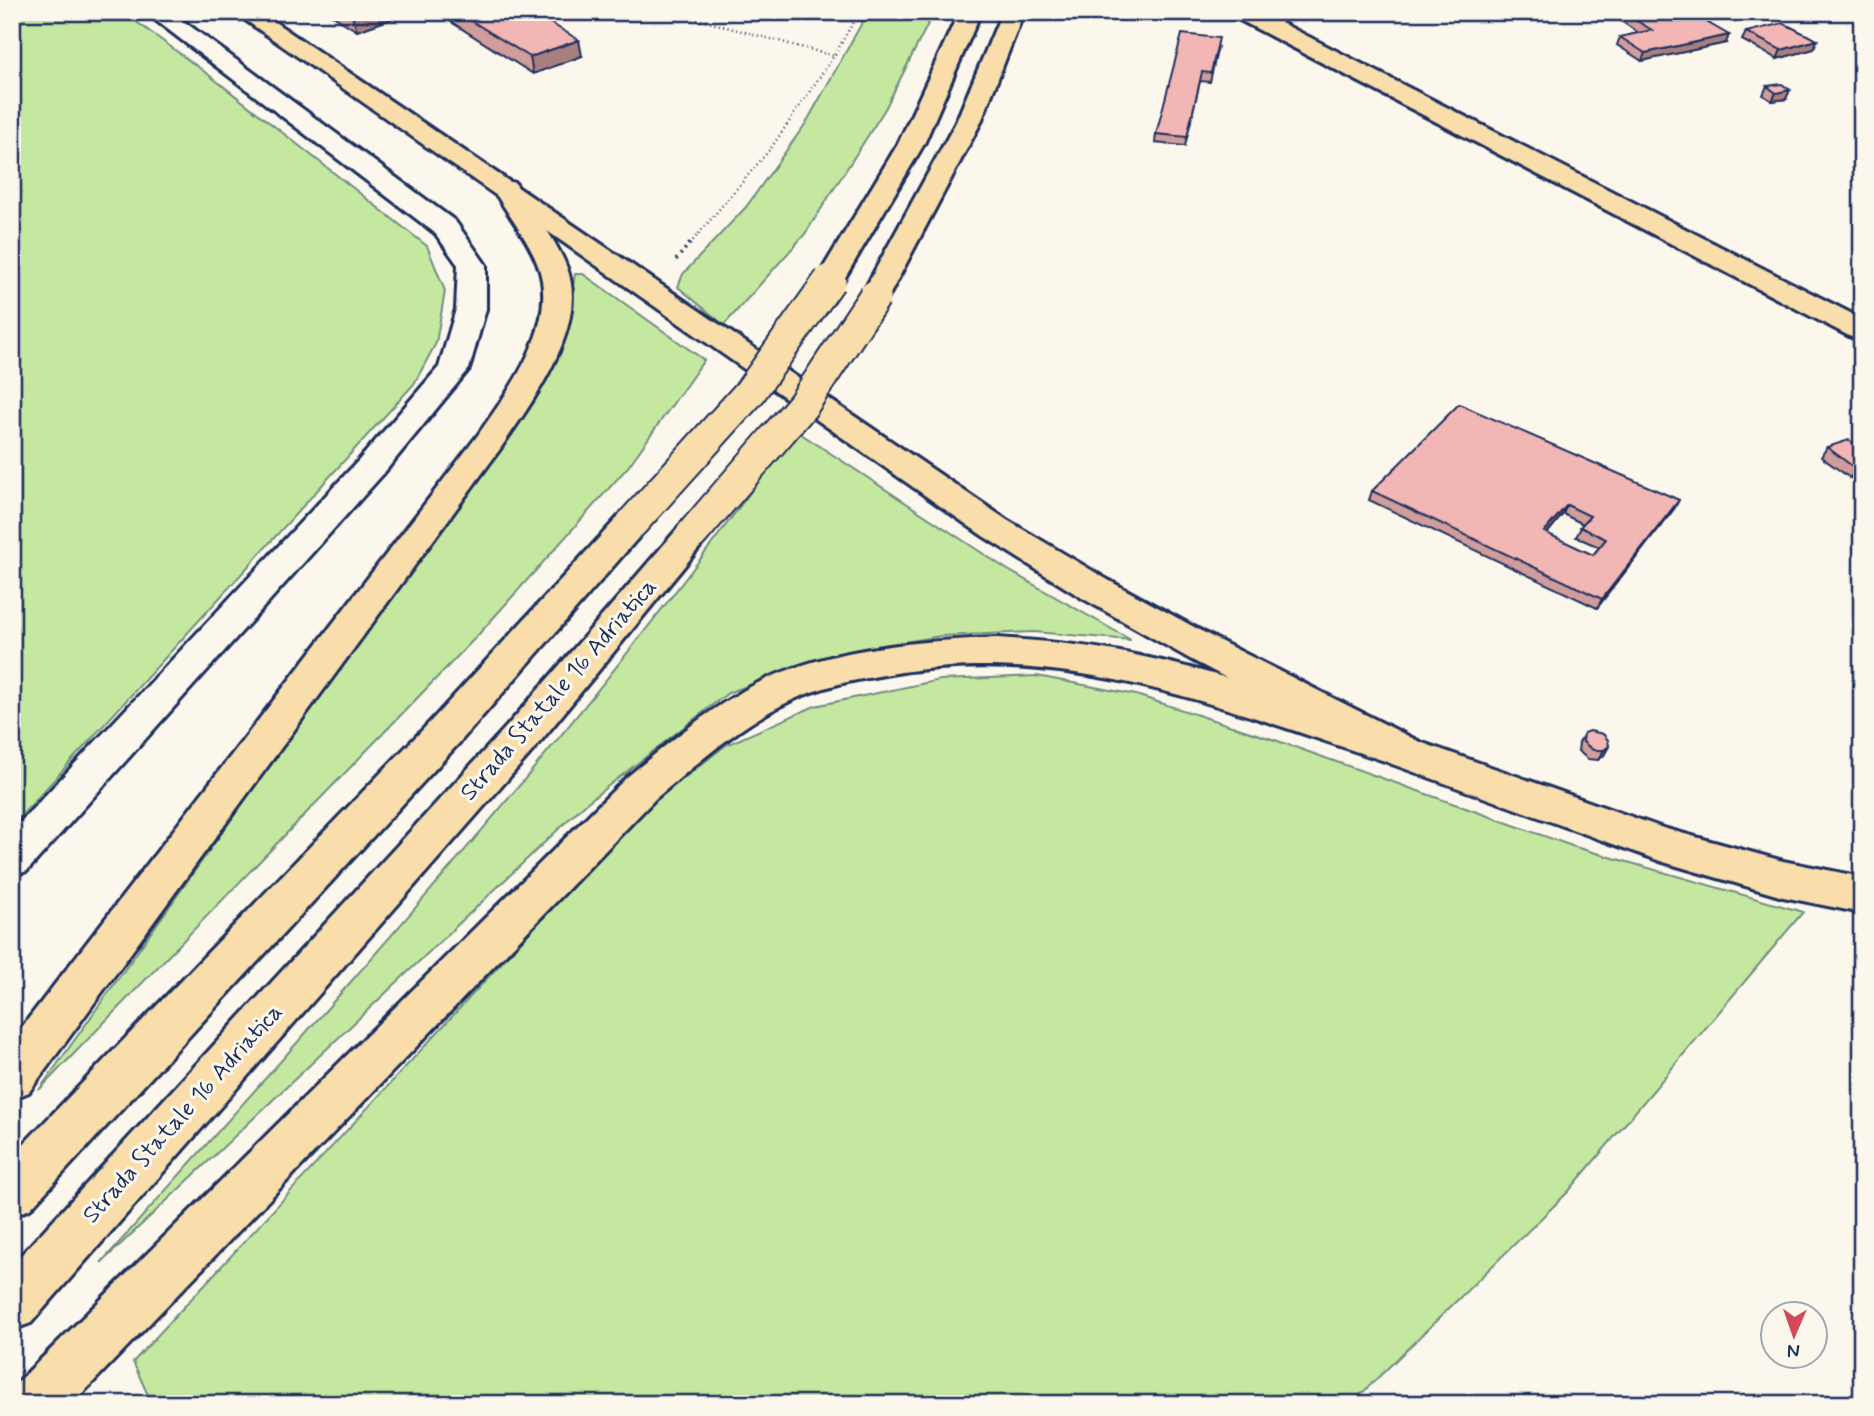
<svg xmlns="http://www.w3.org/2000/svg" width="1874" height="1416" viewBox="0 0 1874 1416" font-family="Mynerve,sans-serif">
	<rect width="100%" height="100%" fill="#fbf7ec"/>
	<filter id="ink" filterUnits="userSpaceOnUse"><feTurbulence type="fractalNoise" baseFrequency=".0143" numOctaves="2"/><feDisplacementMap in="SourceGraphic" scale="14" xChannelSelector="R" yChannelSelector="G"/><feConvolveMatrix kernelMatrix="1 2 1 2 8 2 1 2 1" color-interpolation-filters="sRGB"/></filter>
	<g filter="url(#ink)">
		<!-- green -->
		<path fill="#c5e8a1" stroke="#708c80" stroke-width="2" d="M12,12H123L209,75L427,246L445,291L436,343L414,384L12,826Z
			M868,12H934L885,109L805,234L724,325L678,287L683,274L746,207L806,123Z
			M575,274H583L704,360L628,467L479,634L39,1090L544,379L565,332Z
			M795,430L1008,570L1131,640L1034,632L941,636L837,653L728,693L585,804L101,1263C341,993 586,726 795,430Z
			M1037,676L1136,695L1275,740L1575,847L1803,912L1568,1192L1351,1404H152L133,1362L579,879L650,805L726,745L815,706L940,680Z"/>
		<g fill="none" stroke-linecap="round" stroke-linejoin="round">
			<!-- minor casing -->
			<g stroke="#1b2f5e" stroke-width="6">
				<path id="minor" d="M145,12H171L455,221L486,265V309L469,369L383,474L27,871L12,876V831L359,460L439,367L456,309L458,265L435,233Z"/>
			</g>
			<!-- major casing -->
			<g stroke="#1b2f5e" stroke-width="6">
				<path id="major" d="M234,12H260L1007,520L1108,580L1216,639L1420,742L1663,828L1783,861L1862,877V913L1783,897L1660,861L1392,764L1190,659L1082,598L983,536Z
					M1231,12H1260L1862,319V340L1851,337L1234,17Z"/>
			</g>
			<!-- highway casing -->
			<g stroke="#1b2f5e" stroke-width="6">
				<path id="highway" d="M959,12H981L924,144L840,286L830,289L820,286L816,280L898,144Z
					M1002,12H1024L981,122L889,296L885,302L875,305L865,302L861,296L956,122Z
					M506,181L515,183L519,189C535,215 556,239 567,268C589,327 532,402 500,449L29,1092L12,1099V1040L478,435C509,390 558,327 539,268C529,240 508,215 493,189L497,183Z
					M632,512L644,515L649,523L644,531L459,743L30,1209L12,1216V1156L431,721L620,515Z
					M692,522L704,526L709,534L704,542L535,748L31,1323L12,1330V1265L507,726L680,526Z
					M997,638C1044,641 1089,645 1135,655C1232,675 1326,710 1420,742L1426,753L1420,764L1406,768C1235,713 1074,642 890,674C855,680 820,686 788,702C738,726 697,764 655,799L72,1404H12L15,1385L627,777C664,747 701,715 743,691C819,648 912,641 997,638Z"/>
			</g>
			<!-- path-far1 -->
			<path stroke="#1b2f5e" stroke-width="2.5" stroke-dasharray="1 3.5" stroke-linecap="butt" d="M671,12L834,56
				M690,244L771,148L834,56L859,12"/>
			<!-- path -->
			<path stroke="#1b2f5e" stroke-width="3.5" stroke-dasharray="2 4.5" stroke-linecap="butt" d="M676,260L691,242"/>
			<!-- minor -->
			<use href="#minor" fill="#fbf7ec" fill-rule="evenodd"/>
			<!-- major -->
			<use href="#major" fill="#f9deab" fill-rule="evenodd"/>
			<!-- highway -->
			<use href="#highway" fill="#f9deab" fill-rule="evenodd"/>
			<!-- highway-bridge casing -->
			<g stroke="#1b2f5e" stroke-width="35" stroke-linecap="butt">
				<path id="highway-bridge" d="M632,523L750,392L830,280
					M692,534L803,405L875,296"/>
			</g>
			<!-- highway-bridge -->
			<use href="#highway-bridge" stroke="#f9deab" stroke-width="31"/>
		</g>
		<!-- wall -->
		<path fill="#d09d9b" stroke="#1b2f5e" stroke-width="2" fill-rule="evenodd" d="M327,12H411L357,31Z
			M443,12H532L582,56L533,74L445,18Z
			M1354,12H1377V15L1363,18Z
			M1614,12H1702L1712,18L1709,23L1726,43L1642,61L1617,45L1620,37L1639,33L1613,16Z
			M1746,32L1817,40L1814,49L1777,59L1742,40Z
			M1218,46L1210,82L1200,81L1185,146L1155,143L1156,134Z
			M1767,86L1786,99L1772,101L1763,95Z
			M1827,447L1862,449V474L1850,478L1821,457Z
			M1372,491L1674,509L1597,608L1369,500ZM1563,514L1583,524L1576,537L1599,547L1593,555L1547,534Z
			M1584,733L1609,746L1604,755L1598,760L1588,759L1578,751L1579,743Z"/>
		<!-- shaded-wall -->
		<path fill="#a97f7e" stroke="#1b2f5e" stroke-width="2" d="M351,12H411L357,31Z
			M1364,12H1377V15L1363,18Z
			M1729,35L1726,43L1642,61L1645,53Z
			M579,40L582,56L533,74L530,57Z
			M1817,40L1814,49L1777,59L1781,50Z
			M1790,90L1786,99L1772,101L1776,93Z
			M1862,467V474L1850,478L1856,469Z
			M1679,500L1674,509L1597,608L1602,599Z
			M1567,505L1563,514L1540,542L1544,532Z
			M1609,746L1604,755L1598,760L1604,750Z"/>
		<!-- building -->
		<path fill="#f2b6b4" stroke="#1b2f5e" stroke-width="2" fill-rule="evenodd" d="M457,12H532L579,40L530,57Z
			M1622,12H1702L1712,18L1703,20L1729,35L1645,53L1620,37L1652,30Z
			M1783,23L1817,40L1781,50L1746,32Z
			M1182,34L1219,38L1211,73L1202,72L1187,137L1156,134Z
			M1782,84L1790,90L1776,93L1767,86Z
			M1459,404L1679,500L1602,599L1372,491ZM1567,505L1590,516L1580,527L1606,539L1593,555L1544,532Z
			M1849,440L1862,449V467L1856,469L1827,447Z
			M1590,731L1603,734L1608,740L1609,746L1604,750H1593L1583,742L1584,733Z"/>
	</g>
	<g text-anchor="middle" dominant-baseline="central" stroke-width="6" stroke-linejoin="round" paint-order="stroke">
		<!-- street labels -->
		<g font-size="24" fill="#1b2f5e" stroke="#fbf7ec">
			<text transform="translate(559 690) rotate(-49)">Strada Statale 16 Adriatica</text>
			<text transform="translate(183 1114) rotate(-48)">Strada Statale 16 Adriatica</text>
		</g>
	</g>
	<!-- margin -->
	<rect width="1874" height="1416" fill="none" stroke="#fbf7ec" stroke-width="42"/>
	<rect x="21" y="21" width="1832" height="1374" fill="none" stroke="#1b2f5e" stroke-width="2.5" filter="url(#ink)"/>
	<!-- north arrow -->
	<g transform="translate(1794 1335) rotate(182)"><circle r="33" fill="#fbf7ec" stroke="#a1a7b3" stroke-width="2"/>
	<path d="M0-5L12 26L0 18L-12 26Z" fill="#d1495b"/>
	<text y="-10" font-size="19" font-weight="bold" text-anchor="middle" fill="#1b2f5e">N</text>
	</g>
</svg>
